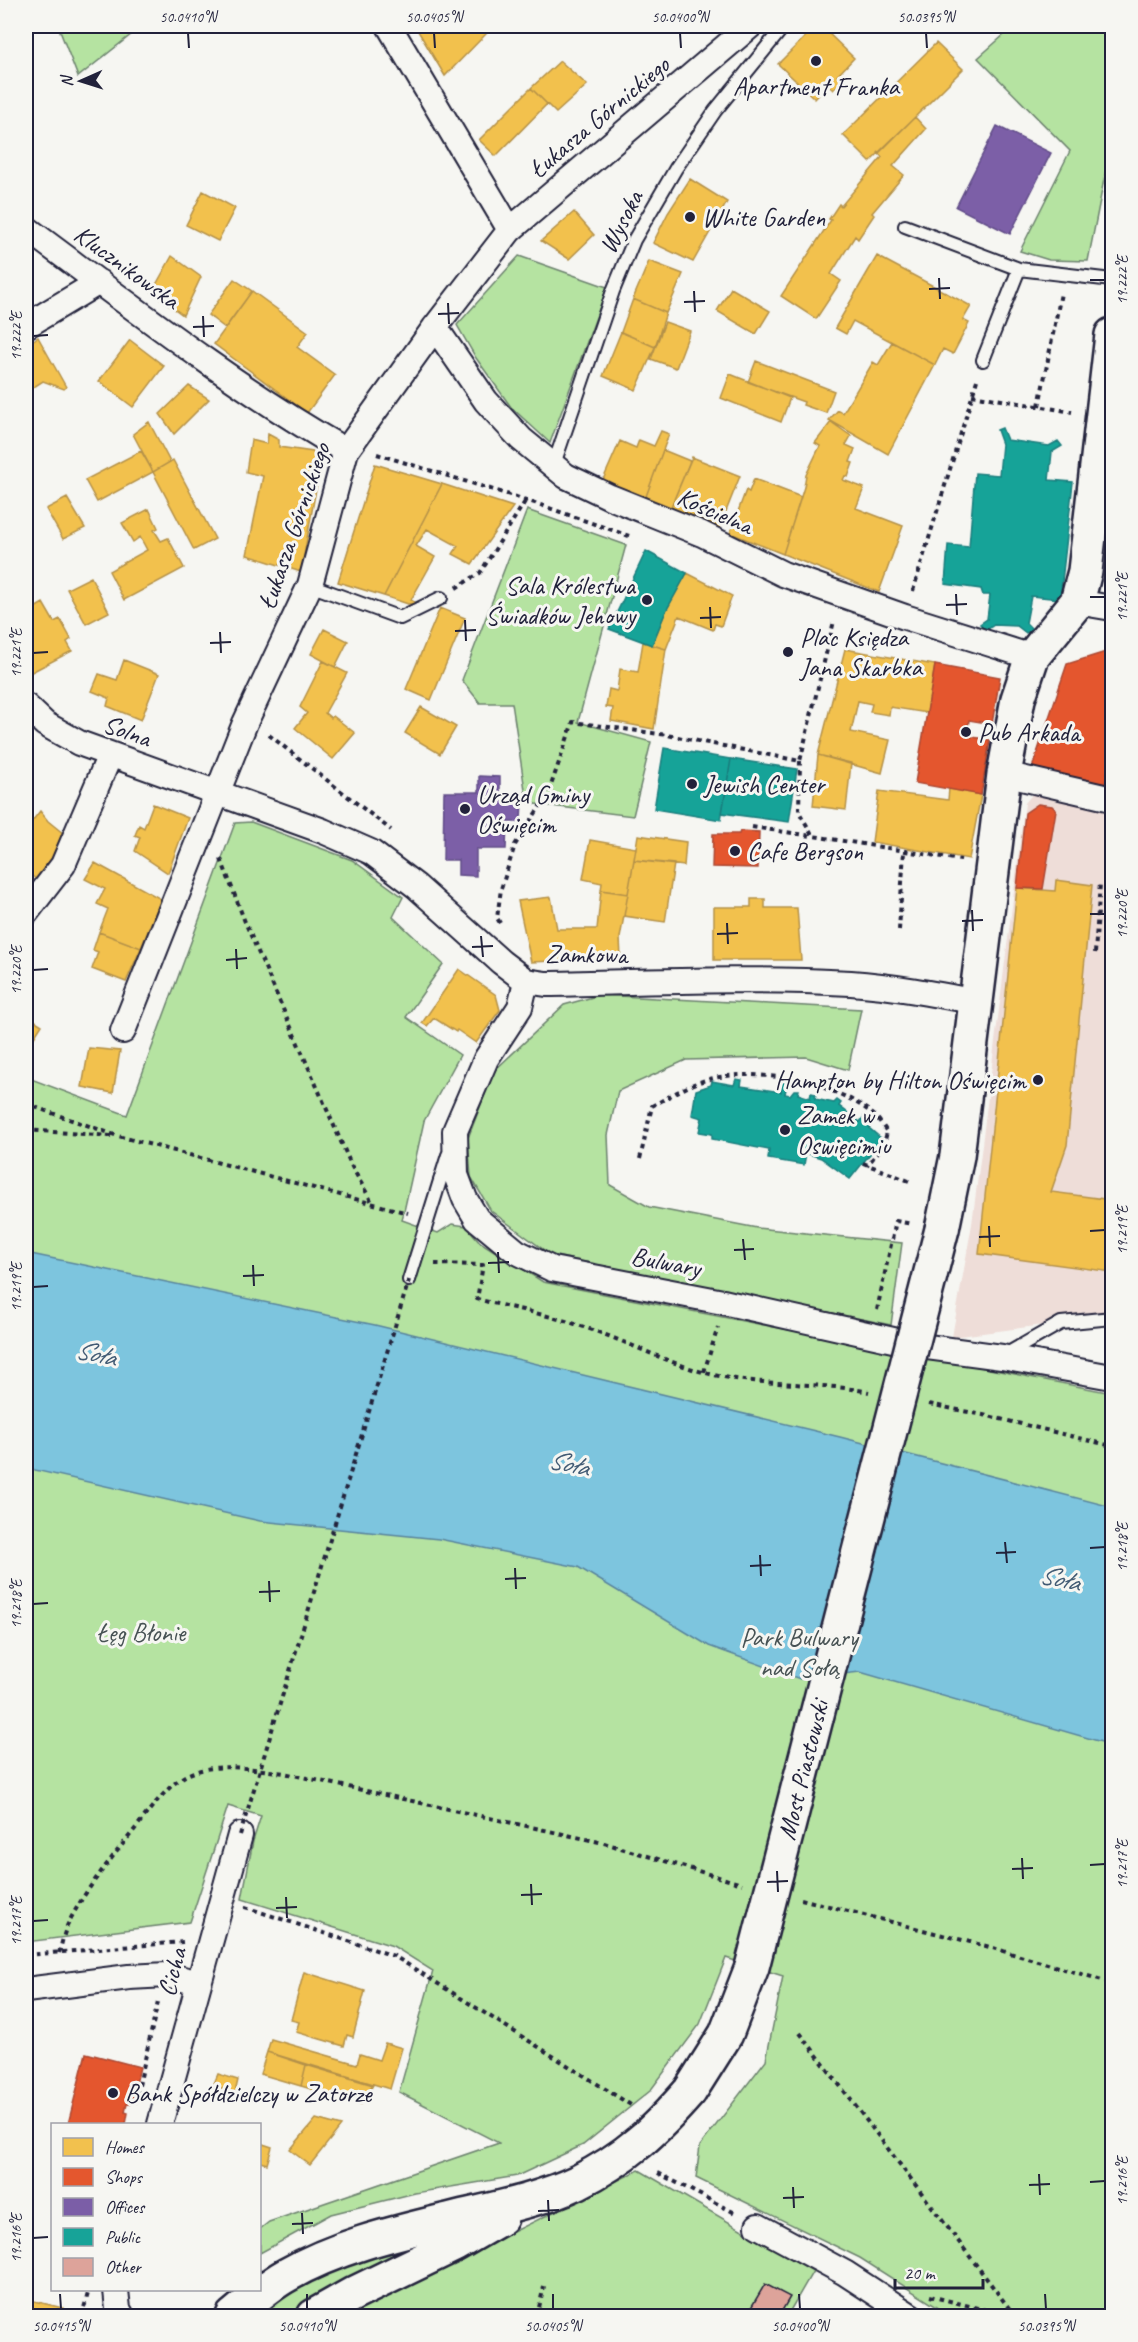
<svg xmlns="http://www.w3.org/2000/svg" width="1138" height="2342" viewBox="0 0 1138 2342" font-family="Caveat,sans-serif">
	<rect width="100%" height="100%" fill="#f6f6f2"/>
	<filter id="ink" filterUnits="userSpaceOnUse"><feTurbulence type="fractalNoise" baseFrequency=".0167" numOctaves="2"/><feDisplacementMap in="SourceGraphic" scale="12" xChannelSelector="R" yChannelSelector="G"/><feConvolveMatrix kernelMatrix="1 2 1 2 8 2 1 2 1" color-interpolation-filters="sRGB"/></filter>
	<g filter="url(#ink)">
		<!-- built -->
		<path fill="#eeddd8" d="M1035,791L1112,805V1316L952,1337L972,1224L1025,803Z"/>
		<!-- green -->
		<path fill="#b5e3a1" stroke="#6c826e" stroke-width="1.5" d="M58,26H142L78,77Z
			M1014,26H1112V139L1088,261L1049,260L1020,251L1070,151L978,58Z
			M519,256L607,287L550,443L511,407L476,358L457,325Z
			M527,510L626,545L578,722L651,742L633,816L527,803L512,703H480L462,680Z
			M251,822L352,860L403,897L393,917L443,964L406,1017L460,1055L424,1121L402,1220L438,1233L452,1224L466,1226L480,1242L543,1282L1112,1393V2316H951L860,2258L696,2178L700,2146L766,2060L783,1976L726,1958L700,2024L650,2091L583,2145L517,2176L415,2193L331,2214L260,2253V2229L269,2222L499,2143L399,2092L433,1971L393,1946L242,1899L253,1841L261,1816L228,1806L190,1922L26,1942V1077L127,1115L235,823Z
			M600,995L861,1009L848,1070L806,1057L686,1060L618,1091L608,1135L610,1185L649,1207L757,1228L902,1243L891,1325L551,1255L491,1211L471,1177L468,1138L494,1071L564,1005Z
			M639,2170L813,2271L787,2316H342Z
			M442,2234L364,2275L293,2316H249L333,2262Z"/>
		<!-- water -->
		<path fill="#7dc5de" stroke="#59849d" stroke-width="1.5" d="M26,1253L375,1325L840,1437L1112,1507V1745L860,1672L800,1679L709,1646L578,1567L439,1539L260,1521L26,1468Z"/>
		<!-- homes -->
		<path fill="#f2c14e" stroke="#b49148" stroke-width="1.5" d="M415,26H483L487,33L445,76Z
			M816,26H821L854,58L837,76L842,81L833,90L828,85L815,99L778,64Z
			M936,43L963,69L870,162L843,135Z
			M560,61L587,85L556,113L531,88Z
			M531,88L547,104L496,156L479,140Z
			M915,117L926,129L893,166L904,175L872,213L874,215L858,239L855,236L831,274L841,281L816,319L781,296L831,220L829,219L839,204L841,206L882,157L878,153Z
			M690,179L727,202L693,262L653,243L668,213Z
			M203,191L235,208L218,241L186,225Z
			M574,212L594,235L569,259L541,241Z
			M172,256L201,277L183,315L152,292Z
			M877,256L971,306L963,320L969,323L953,354L943,349L935,365L853,321L846,334L835,328Z
			M649,261L683,274L666,313L633,299Z
			M234,279L252,291L225,328L208,315Z
			M731,288L770,311L756,334L717,311Z
			M252,291L308,332L297,347L335,375L307,413L214,344Z
			M633,299L666,313L655,347L621,332Z
			M665,322L690,331L676,368L651,359Z
			M621,332L655,347L636,390L603,376Z
			M38,337L66,387L64,389L43,381L26,392V345Z
			M130,340L164,366L133,407L99,381Z
			M892,342L935,365L888,454L829,420L838,410L843,413L873,362L878,365Z
			M756,361L834,391L826,413L803,405L804,402L748,382Z
			M730,374L790,398L781,422L721,398Z
			M189,386L209,399L174,434L160,414Z
			M149,422L170,462L153,472L133,434Z
			M831,422L851,436L846,445L855,449L850,462L853,463L848,477L845,476L843,480L864,488L856,508L903,526L879,592L783,554L804,487L806,475L820,446L815,443Z
			M661,431L669,434L645,499L602,482L620,441L636,448L639,440L654,446Z
			M268,434L279,440V447L313,452L321,461L301,572L247,555L263,476L246,472L251,440L267,444Z
			M663,450L690,461L670,509L645,499Z
			M141,451L153,472L97,502L85,480Z
			M692,457L740,476L719,529L670,509Z
			M173,460L215,539L194,550L153,472Z
			M375,464L442,484L384,596L338,582Z
			M754,479L801,497L783,554L730,533L746,490L749,492Z
			M442,484L513,507L472,564L453,554L458,546L427,529L416,546L435,557L411,600L416,603L408,604L384,596Z
			M67,498L85,528L63,539L46,509Z
			M149,509L158,528L154,530L161,541L168,538L184,568L124,600L109,571L147,550L140,537L133,542L122,523Z
			M687,573L732,596L721,626L715,624L713,630L679,616L666,649L652,645L666,611Z
			M91,577L109,612L86,624L67,589Z
			M43,603L54,622L60,619L71,639L67,642L72,651L26,675V613Z
			M440,608L465,618L431,700L406,689Z
			M324,629L348,641L335,667L311,654Z
			M643,642L666,649L654,729L611,721L613,708L606,707L609,689L617,691L620,669L638,672Z
			M845,649L935,665L927,713L890,707L889,715L870,712L872,704L858,701L851,732L890,740L882,773L818,755Z
			M124,660L159,674L141,720L107,706L109,698L92,691L99,674L117,680Z
			M323,661L347,673L325,713L331,718L333,716L355,733L333,759L295,728L307,713L300,707Z
			M421,707L456,727L440,754L405,733Z
			M818,755L851,763L846,810L813,806Z
			M949,789L981,795L969,859L872,842L879,791L948,800Z
			M153,804L188,818L168,873L135,851L140,837L135,835L139,825L144,828Z
			M40,811L48,821L69,838L50,861L53,863L38,881L26,871V829Z
			M638,835L686,842L684,866L634,860Z
			M590,840L636,848L628,894L601,890L602,883L583,879Z
			M634,860L674,864L665,922L624,916Z
			M95,863L161,899L141,948L99,932L108,909L97,904L105,889L85,879Z
			M1056,880L1092,885L1067,1145L1051,1192L1112,1200V1272L979,1254L1017,888L1055,891Z
			M601,890L628,894L620,938L621,958L531,962L518,901L551,897L557,929H597Z
			M751,899H765V908H797L801,960H714V907H751Z
			M99,932L141,948L126,982L92,969L98,952L93,950Z
			M459,969L496,995L500,1010L476,1043L457,1030L456,1032L434,1018L427,1026L422,1023Z
			M26,1015L42,1025L28,1047L26,1045Z
			M89,1048L120,1051L113,1093L82,1087Z
			M304,1972L365,1991L353,2037L347,2035L344,2046L296,2032L299,2022L291,2020Z
			M271,2039L357,2064L360,2054L379,2060L385,2043L402,2048L390,2089L267,2052Z
			M267,2052L306,2065L301,2086L260,2074Z
			M306,2065L373,2085L361,2104L301,2086Z
			M218,2074L238,2080L235,2093L213,2086Z
			M316,2119L341,2126L310,2165L290,2150Z
			M260,2143L272,2147L267,2164L260,2162Z
			M26,2299L63,2308L61,2316H26Z"/>
		<!-- shops -->
		<path fill="#e4572e" stroke="#aa4732" stroke-width="1.5" d="M1112,650V758H1110L1104,788L1031,771L1067,664Z
			M935,665L1000,677L992,724L969,720L967,736L990,740L981,795L915,783Z
			M1038,804L1052,806L1056,810L1043,889L1017,888L1025,813Z
			M740,831L759,832L758,868L712,867L713,834H739Z
			M86,2053L140,2067L131,2104H127L125,2112L128,2113L126,2124H68Z"/>
		<!-- offices -->
		<path fill="#7b5ea7" stroke="#604c87" stroke-width="1.5" d="M997,126L1051,153L1010,234L956,207Z
			M479,776L500,777V798H522L521,822H507L506,849H476V876L458,875V860H443L444,792H479Z"/>
		<!-- public -->
		<path fill="#17a398" stroke="#1a7c7c" stroke-width="1.5" d="M1002,428L1007,440L1049,446L1058,441L1062,446L1052,452L1049,480L1073,482L1060,599L1031,596L1026,623L1033,630L1026,633L1017,626L994,625L985,631L980,624L987,619L990,595H983L981,589L945,584L948,545L969,547L975,473L999,475L1002,444L997,430Z
			M646,551L687,573L666,611L652,645L609,629Z
			M664,748L731,759L721,820L654,809Z
			M731,759L797,769L789,822L722,813Z
			M736,1079L742,1080L741,1086L781,1092L782,1082L787,1083L785,1094L790,1095L794,1090H799L798,1094L810,1098L811,1093L816,1094L815,1099L834,1103L837,1100L841,1103L839,1106L860,1122L865,1115L874,1121L869,1128L882,1139L850,1179L821,1158L806,1153L804,1165L768,1159L769,1150L712,1139V1134L699,1132L702,1118L692,1115L696,1090L711,1085L712,1081L734,1085Z"/>
		<!-- building -->
		<path fill="#dda39a" stroke="#22223b" stroke-width="1.5" d="M765,2284L790,2297L779,2316H760L749,2311Z"/>
		<g fill="none" stroke-linecap="round" stroke-linejoin="round">
			<!-- lane casing -->
			<g stroke="#22223b" stroke-width="16">
				<path id="lane" d="M905,226L1019,269L1112,280
					M983,360L1019,269
					M553,467L613,291L634,240L676,168L715,111L784,26
					M310,585L400,618L441,598
					M409,1280L448,1155
					M1005,1355L1061,1323L1112,1318"/>
			</g>
			<!-- street casing -->
			<g stroke="#22223b" stroke-width="28">
				<path id="street" d="M389,26L510,230
					M26,228C130,305 233,386 346,451
					M26,326L99,282
					M435,327L486,401L521,439L566,476L610,497L702,534L783,574L905,617L1032,657
					M1077,602L1112,608
					M26,706L45,724L79,743L323,831L371,852L416,886L501,962L526,981L546,984C647,982 749,977 851,983C893,986 935,994 977,1002
					M1004,774L1112,799
					M26,913L63,865L110,755
					M526,981L520,1007L486,1059L455,1131L456,1175L465,1199L477,1219L517,1252L552,1269L723,1302L920,1346L1002,1357L1112,1377
					M123,1031L245,723L310,585L346,451L435,327L510,230L750,26
					M26,1990L129,1977L167,1975L199,1983
					M160,2124L240,1835
					M758,2226L845,2273L911,2316
					M116,2290L118,2309L122,2316"/>
			</g>
			<!-- secondary casing -->
			<g stroke="#22223b" stroke-width="38">
				<path id="secondary" d="M942,1229L957,1156L1004,774L1018,699L1032,657L1077,602L1085,571L1112,335
					M233,2316C250,2302 267,2286 287,2275C341,2244 404,2231 464,2216C503,2207 542,2199 578,2182C626,2158 655,2131 690,2091
					M314,2316L353,2294L454,2245L501,2218"/>
			</g>
			<!-- path -->
			<path stroke="#22223b" stroke-width="4" stroke-dasharray="4.5 4.5" stroke-linecap="butt" d="M972,395L1072,412
				M1039,406L1061,293
				M377,454L526,500L629,536
				M456,588L480,573L526,500
				M913,591L977,380
				M269,735L391,830
				M800,761L799,812L813,836L961,860
				M752,827L812,836
				M221,859L245,922L352,1167L373,1204
				M500,923L497,918L501,889L515,845L548,794L573,722L667,735L800,761L834,621
				M899,930L904,851
				M1095,953L1100,883
				M26,1104L118,1136L408,1213
				M26,1130L111,1136
				M640,1159L652,1106C669,1097 687,1085 706,1080C754,1066 839,1082 876,1117C880,1121 884,1128 887,1132L884,1144L867,1166
				M863,1163L909,1181
				M435,1264L483,1265L477,1299C510,1308 546,1314 578,1325C622,1339 662,1361 706,1373C759,1387 815,1381 869,1392
				M877,1310L896,1221L912,1224
				M704,1372L718,1327
				M929,1404L988,1416L1112,1446
				M801,1899L986,1946L1112,1983
				M245,1907L394,1956L634,2107
				M59,1953C62,1943 64,1931 69,1922C86,1888 111,1859 135,1829C147,1813 167,1786 185,1776C213,1761 254,1769 284,1773L604,1843L742,1884
				M26,1955L183,1942
				M800,2033L1015,2316
				M135,2103L158,2002
				M658,2173L737,2214
				M930,2296L1009,2316
				M82,2316L88,2293
				M537,2316L544,2286"/>
			<!-- lane -->
			<use href="#lane" stroke="#f6f6f2" stroke-width="12"/>
			<!-- street -->
			<use href="#street" stroke="#f6f6f2" stroke-width="24"/>
			<!-- secondary -->
			<use href="#secondary" stroke="#f6f6f2" stroke-width="33"/>
			<!-- secondary-bridge casing -->
			<g stroke="#22223b" stroke-width="38" stroke-linecap="butt">
				<path id="secondary-bridge" d="M690,2091L726,2034L752,1967L942,1229"/>
			</g>
			<!-- path-bridge -->
			<path stroke="#22223b" stroke-width="4" stroke-dasharray="4.5 4.5" stroke-linecap="butt" d="M240,1835L409,1280"/>
			<!-- secondary-bridge -->
			<use href="#secondary-bridge" stroke="#f6f6f2" stroke-width="33"/>
		</g>
	</g>
	<!-- ticks -->
	<path fill="none" stroke="#22223b" stroke-width="2" d="M188,33L189,48M434,33L435,48M680,33L681,48M926,33L927,48M939,278L940,299M1090,280H1105M929,289L950,288M694,291L695,312M684,302L705,301M448,303L449,324M438,314L459,313M203,316L204,337M193,327L214,326M33,336L48,335M956,594L957,615M1090,597H1105M946,605L967,604M710,607L711,628M700,618L721,617M465,620L466,641M455,631L476,630M220,632L221,653M210,643L231,642M33,653L48,652M972,910L973,931M1090,914H1105M962,921L983,920M727,923L728,944M717,934L738,933M481,936L483,957M472,947L493,946M236,949L237,969M226,960L247,958M33,970L48,969M989,1226L990,1247M1090,1231L1105,1230M979,1237L1000,1236M743,1239L745,1260M734,1250L754,1249M498,1252L499,1273M488,1263L509,1262M253,1265L254,1286M243,1276L264,1275M33,1287L48,1286M1005,1542L1007,1563M1090,1548L1105,1547M996,1553L1016,1552M760,1555L761,1576M750,1566L771,1565M515,1568L516,1589M505,1579L526,1578M269,1581L270,1602M259,1592L280,1591M33,1604L48,1603M1022,1858L1023,1879M1090,1865L1105,1864M1012,1869L1033,1868M777,1871L778,1892M767,1882L788,1881M531,1884L532,1905M521,1895L542,1894M286,1897L287,1918M276,1908L297,1907M33,1921L48,1920M1039,2174L1040,2195M1090,2182L1105,2181M1029,2185L1050,2184M793,2187L794,2208M783,2198L804,2197M548,2200L549,2221M538,2211L559,2210M302,2213L303,2234M292,2224L313,2223M33,2238L48,2237M60,2294L61,2309M307,2294V2309M553,2294V2309M799,2294L800,2309M1045,2294L1046,2309"/>
	<!-- markers -->
	<g fill="#22223b" stroke="#f6f6f2" stroke-width="2">
		<circle cx="816" cy="61" r="6"/>
		<circle cx="690" cy="217" r="6"/>
		<circle cx="647" cy="600" r="6"/>
		<circle cx="788" cy="652" r="6"/>
		<circle cx="966" cy="732" r="6"/>
		<circle cx="692" cy="784" r="6"/>
		<circle cx="465" cy="809" r="6"/>
		<circle cx="735" cy="851" r="6"/>
		<circle cx="1038" cy="1080" r="6"/>
		<circle cx="785" cy="1130" r="6"/>
		<circle cx="113" cy="2093" r="6"/>
	</g>
	<g text-anchor="middle" dominant-baseline="central" stroke-width="6" stroke-linejoin="round" paint-order="stroke">
		<!-- poi labels -->
		<g font-size="26" fill="#22223b" stroke="#f6f6f2" text-anchor="start">
			<text x="816" y="86" text-anchor="middle">Apartment Franka</text>
			<text x="702" y="217">White Garden</text>
			<text x="635" y="585" text-anchor="end">Sala Królestwa<tspan x="635" dy="30">Świadków Jehowy</tspan></text>
			<text x="800" y="637">Plac Księdza<tspan x="800" dy="30">Jana Skarbka</tspan></text>
			<text x="978" y="732">Pub Arkada</text>
			<text x="704" y="784">Jewish Center</text>
			<text x="477" y="794">Urząd Gminy<tspan x="477" dy="30">Oświęcim</tspan></text>
			<text x="747" y="851">Cafe Bergson</text>
			<text x="1026" y="1080" text-anchor="end">Hampton by Hilton Oświęcim</text>
			<text x="797" y="1115">Zamek w<tspan x="797" dy="30">Oswięcimiu</tspan></text>
			<text x="125" y="2093">Bank Spółdzielczy w Zatorze</text>
		</g>
		<!-- street labels -->
		<g font-size="26" fill="#22223b" stroke="#f6f6f2">
			<text transform="translate(599 117) rotate(-40)">Łukasza Górnickiego</text>
			<text transform="translate(621 222) rotate(-63)">Wysoka</text>
			<text transform="translate(127 267) rotate(36)">Klucznikowska</text>
			<text transform="translate(715 511) rotate(24)">Kościelna</text>
			<text transform="translate(294 526) rotate(-71)">Łukasza Górnickiego</text>
			<text transform="translate(127 731) rotate(20)">Solna</text>
			<text x="586" y="954">Zamkowa</text>
			<text transform="translate(666 1262) rotate(11)">Bulwary</text>
			<text transform="translate(803 1770) rotate(-76)">Most Piastowski</text>
			<text transform="translate(172 1972) rotate(-75)">Cicha</text>
		</g>
		<!-- park labels -->
		<g font-size="26" fill="#475254" stroke="#f6f6f2">
			<text x="141" y="1632">Łęg Błonie</text>
			<text x="799" y="1637">Park Bulwary<tspan x="799" dy="30">nad Sołą</tspan></text>
		</g>
		<!-- water labels -->
		<g font-size="27" font-style="italic" fill="#425b74" stroke="#f6f6f2">
			<text transform="translate(96 1353) rotate(13)">Soła</text>
			<text transform="translate(569 1463) rotate(13)">Soła</text>
			<text transform="translate(1060 1578) rotate(13)">Soła</text>
		</g>
	</g>
	<!-- margin -->
	<rect width="1138" height="2342" fill="none" stroke="#f6f6f2" stroke-width="66"/>
	<!-- legend -->
	<rect x="51" y="2123" width="210" height="168" fill="#f6f6f2" stroke="#a1a1a9" stroke-width="1.5"/>
	<rect x="63" y="2138" width="30" height="18" fill="#f2c14e" stroke="#a1a1a9" stroke-width="1.5"/>
	<text x="105" y="2153" font-size="18" fill="#22223b">Homes</text>
	<rect x="63" y="2168" width="30" height="18" fill="#e4572e" stroke="#a1a1a9" stroke-width="1.5"/>
	<text x="105" y="2183" font-size="18" fill="#22223b">Shops</text>
	<rect x="63" y="2198" width="30" height="18" fill="#7b5ea7" stroke="#a1a1a9" stroke-width="1.5"/>
	<text x="105" y="2213" font-size="18" fill="#22223b">Offices</text>
	<rect x="63" y="2228" width="30" height="18" fill="#17a398" stroke="#a1a1a9" stroke-width="1.5"/>
	<text x="105" y="2243" font-size="18" fill="#22223b">Public</text>
	<rect x="63" y="2258" width="30" height="18" fill="#dda39a" stroke="#a1a1a9" stroke-width="1.5"/>
	<text x="105" y="2273" font-size="18" fill="#22223b">Other</text>
	<!-- north arrow -->
	<g transform="translate(81 81) rotate(267)" stroke="#f6f6f2" stroke-width="4.5" paint-order="stroke">
	<path d="M0-4.5L10 22L0 15L-10 22Z" fill="#22223b"/>
	<text y="-9" font-size="16" font-weight="bold" text-anchor="middle" fill="#22223b">N</text>
	</g>
	<!-- scale -->
	<path d="M895 2279v9h88v-9" fill="none" stroke="#22223b" stroke-width="3"/>
	<text x="904" y="2279" font-size="18" fill="#22223b" stroke="#f6f6f2" stroke-width="4.5" paint-order="stroke">20 m</text>
	<rect x="33" y="33" width="1072" height="2276" fill="none" stroke="#22223b" stroke-width="2"/>
	<g font-size="15" text-anchor="middle" fill="#22223b">
		<text x="188" y="22">50.0410°N</text>
		<text x="434" y="22">50.0405°N</text>
		<text x="680" y="22">50.0400°N</text>
		<text x="926" y="22">50.0395°N</text>
		<text transform="translate(1122 280) rotate(-90)" y="5">19.222°E</text>
		<text transform="translate(16 336) rotate(-90)" y="5">19.222°E</text>
		<text transform="translate(1122 597) rotate(-90)" y="5">19.221°E</text>
		<text transform="translate(16 653) rotate(-90)" y="5">19.221°E</text>
		<text transform="translate(1122 914) rotate(-90)" y="5">19.220°E</text>
		<text transform="translate(16 970) rotate(-90)" y="5">19.220°E</text>
		<text transform="translate(1122 1230) rotate(-90)" y="5">19.219°E</text>
		<text transform="translate(16 1287) rotate(-90)" y="5">19.219°E</text>
		<text transform="translate(1122 1547) rotate(-90)" y="5">19.218°E</text>
		<text transform="translate(16 1604) rotate(-90)" y="5">19.218°E</text>
		<text transform="translate(1122 1864) rotate(-90)" y="5">19.217°E</text>
		<text transform="translate(16 1921) rotate(-90)" y="5">19.217°E</text>
		<text transform="translate(1122 2181) rotate(-90)" y="5">19.216°E</text>
		<text transform="translate(16 2238) rotate(-90)" y="5">19.216°E</text>
		<text x="61" y="2331">50.0415°N</text>
		<text x="307" y="2331">50.0410°N</text>
		<text x="553" y="2331">50.0405°N</text>
		<text x="800" y="2331">50.0400°N</text>
		<text x="1046" y="2331">50.0395°N</text>
	</g>
</svg>
